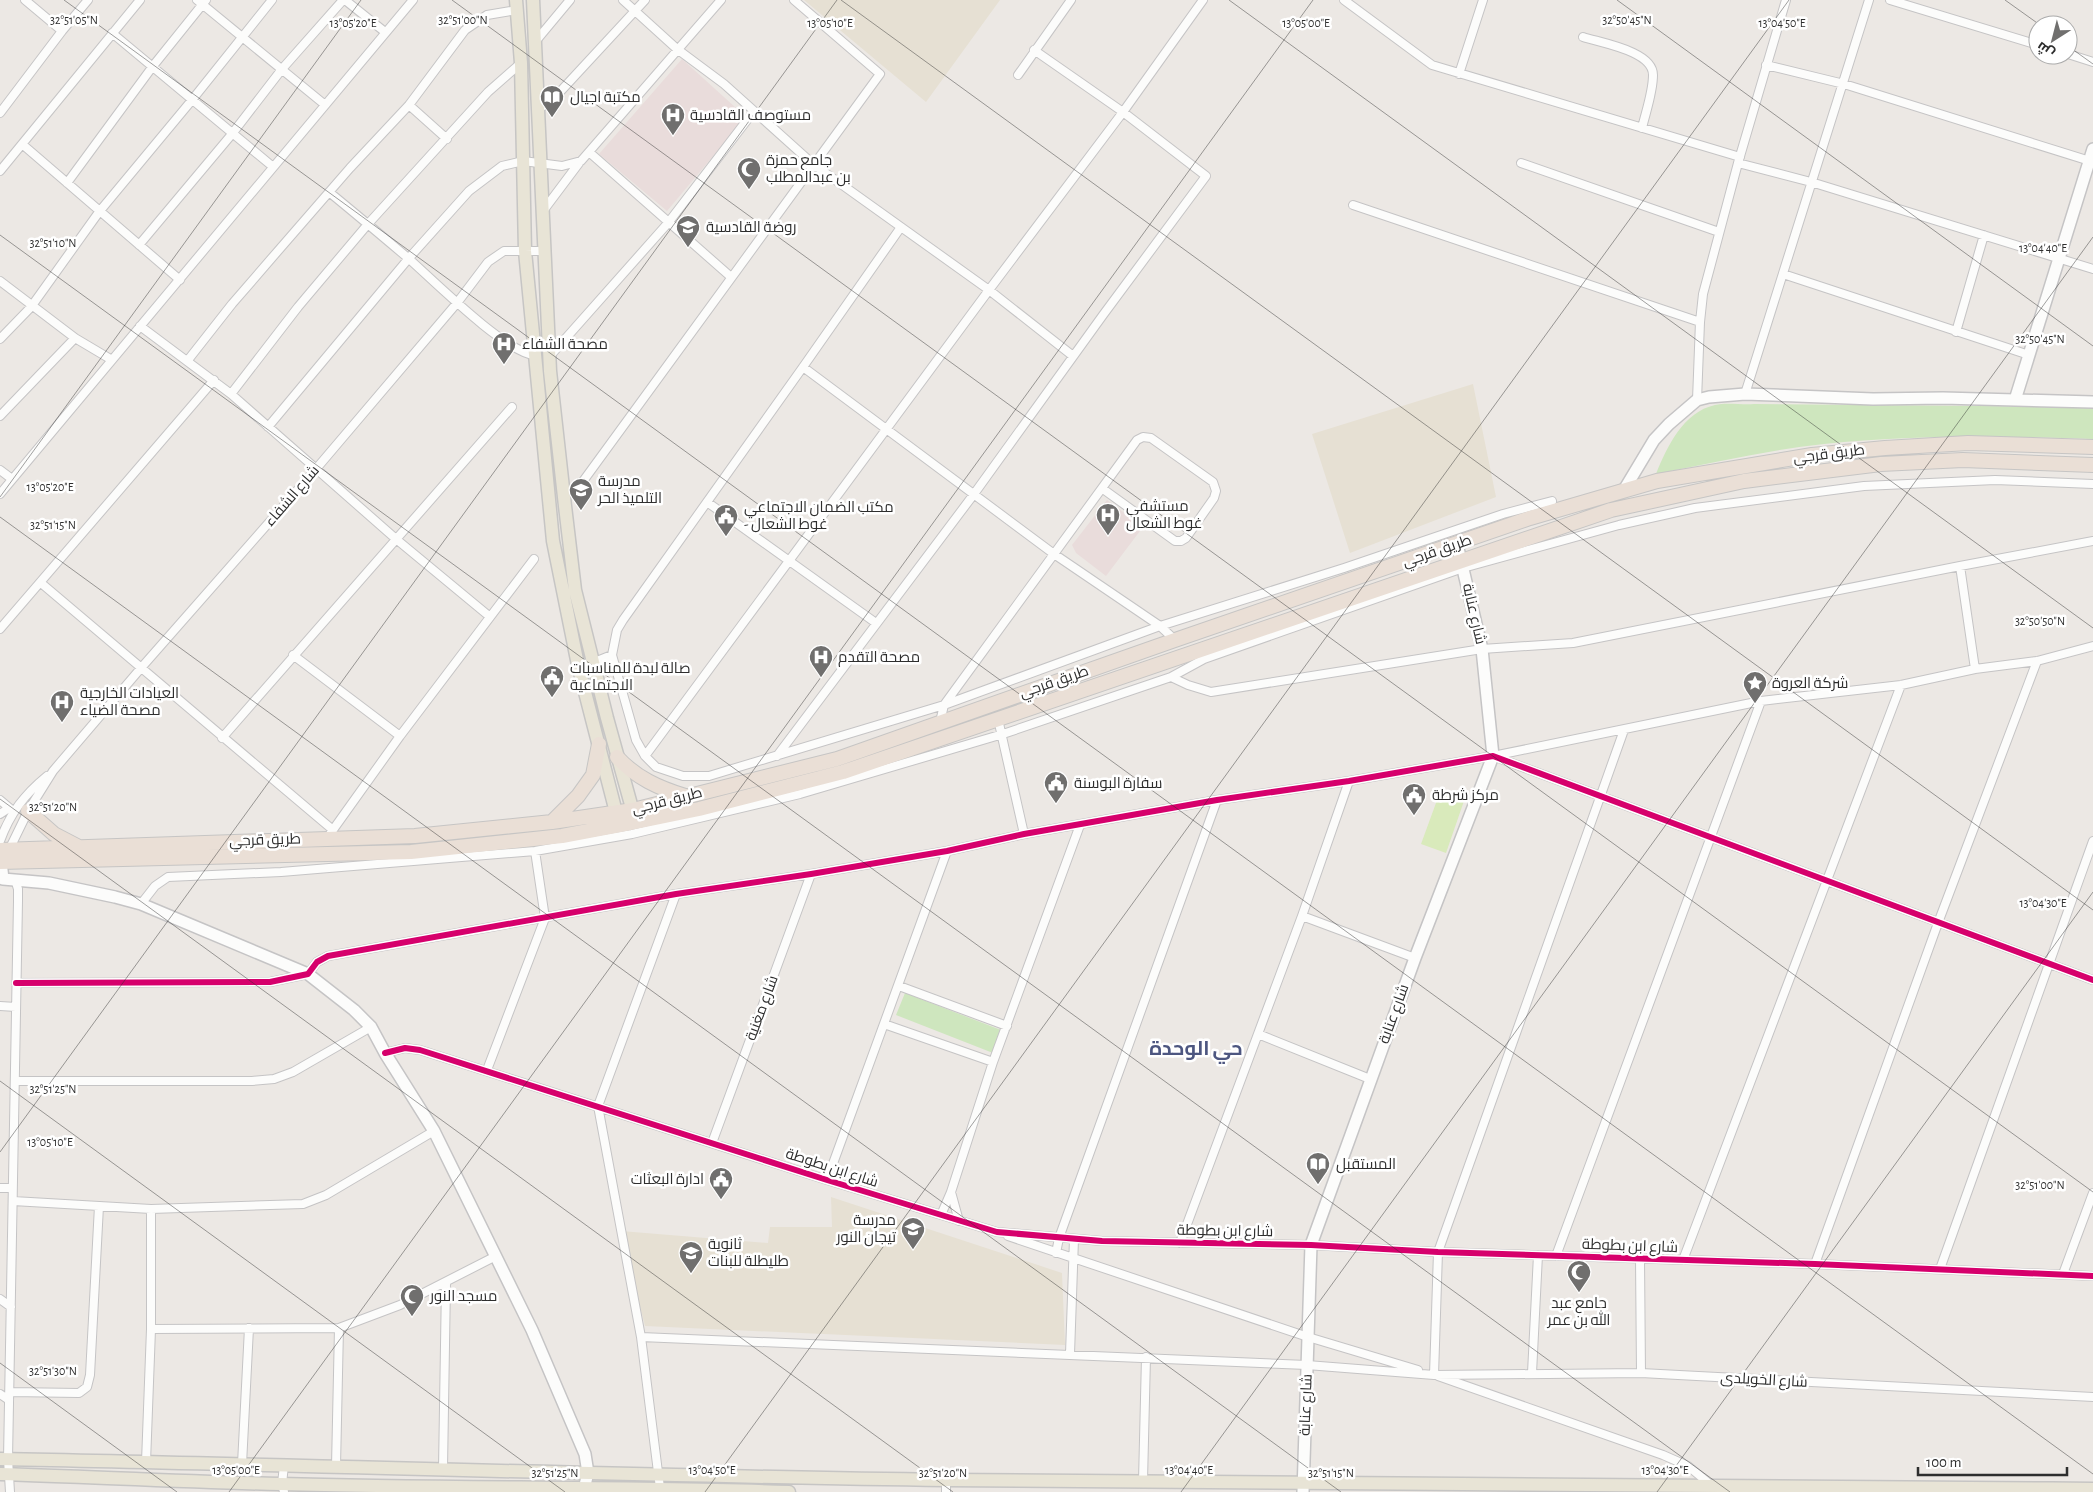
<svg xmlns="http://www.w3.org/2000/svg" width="2093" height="1492" viewBox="0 0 2093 1492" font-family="'Alegreya Sans',Cairo,sans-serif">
	<rect width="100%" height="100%" fill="#ece8e4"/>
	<!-- education -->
	<path fill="#e6e0d3" d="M804,0H1000L926,102Z
		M1473,384L1496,497L1350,553L1312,434Z
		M831,1197L1062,1273L1065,1345L645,1326L621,1231L768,1243L770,1227H832Z"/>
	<!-- medical -->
	<path fill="#e9dcdb" d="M682,59L746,117L667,211L599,154Z
		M1107,500L1143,527L1106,576L1076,553L1072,545Z"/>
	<!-- green -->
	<path fill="#cee6be" d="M1754,404L2093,407V439C2003,436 1914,435 1824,444C1768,450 1712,463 1656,474C1667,447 1683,412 1715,405C1726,402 1741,405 1754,404Z
		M905,993L1001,1030L993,1053L896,1015Z"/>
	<!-- pitch -->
	<path fill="#d9eabb" d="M1440,792L1464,801L1446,853L1421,844Z"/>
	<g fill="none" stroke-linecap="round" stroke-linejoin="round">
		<!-- street casing -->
		<g stroke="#c5c4c5" stroke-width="10">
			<path id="street" d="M25,0L62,31
				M197,0L324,104
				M345,0L385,32
				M623,0L677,49L724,84L813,164L989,290L1073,356
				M1344,0L1432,65L1740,157
				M1890,0L2038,45
				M112,33L272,166
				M1583,37C1601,43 1653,51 1653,75C1653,92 1646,111 1642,128
				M535,42L570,0
				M2068,54L2093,62
				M1766,65L1844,84L2093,162
				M1459,74L1483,0
				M1018,75L1071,0
				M409,105L447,139
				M538,110L558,94L645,0
				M0,113L62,31L88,0
				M22,144L180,280
				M589,152L731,277
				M1521,163L1719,232
				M1738,163L1811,182L2093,269
				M0,171L140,0
				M67,183L153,66L206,0
				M329,192C356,214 382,236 408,258C433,280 505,352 534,355
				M1353,205L1700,322
				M543,211L579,163
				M901,227L803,367L623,620L617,630L612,655L636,740L645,756L656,767L683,776H709L944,705L940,722
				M139,245L232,134L282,69L343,0
				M1783,274L2029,355
				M0,281L75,338L112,360
				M140,326L231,394L396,539L489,616
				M1956,332L1984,235
				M0,339L31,307L99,212L192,100L272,0
				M550,356L668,223L754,111
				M188,360L232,304L277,252L350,168L409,105L465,30L487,15L517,10
				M803,367L1054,554L1160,626L1175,640
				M231,394L298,307L368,224L488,92L521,63
				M1745,394L1869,0
				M1697,400L1700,322L1703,294L1738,163L1786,0
				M0,416L75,338
				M268,427L409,258L469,191L502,166L523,161L562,166L581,161L721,0
				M0,470L12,479
				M581,484L880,74L794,0
				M1103,489L1175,541H1181L1186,538L1214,498L1216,491L1213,482L1151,438L1143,437L1137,440L944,705L1160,626L1344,568L1503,514L1552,501
				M0,494L413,0
				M707,502L876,623
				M1960,566L1975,669
				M41,583L333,830
				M0,629L214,380
				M293,655L400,736
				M578,665L592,663L612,655
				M1171,677L1204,659L1463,568L1619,525L1695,508L1864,486L1995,480L2093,484
				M998,719L1024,834
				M222,738L512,407
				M645,756L989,290L1123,112L1203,0
				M777,756L974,494L1103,315L1206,176L1123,112L1034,50
				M1493,756L1761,701L1901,685L1975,669L2037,661L2093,646
				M0,800L13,811
				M0,814L9,808
				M330,834L400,736L534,559
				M0,841C10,813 25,794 47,776
				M9,850L28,811L53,771L141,668L316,469L457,303L488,262L504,251H544
				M141,904L155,886L168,877L281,872L535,851L632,834L800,794L1003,734L1171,677L1188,685L1211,692L1482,649L1573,643L1960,566L2093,541
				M1302,916L1415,958
				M16,983L270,982L308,974L317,962L328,956L676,894L811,874L947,851L1024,834L1217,800L1349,781L1493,756L2093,980
				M899,986L1007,1026
				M0,1006L16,1007
				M884,1024L993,1062
				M1258,1034L1370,1079
				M385,1053L405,1048L420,1050L827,1180L997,1232L1102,1241L1311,1245L1438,1252L1815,1264L2093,1276
				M487,1070L545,918L535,851
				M16,1081H252L274,1079L293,1072L371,1027
				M712,1143L811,874
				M827,1180L947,851
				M0,1188H12
				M951,1192L993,1062L1080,825
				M13,1201L151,1209L303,1204L326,1195L434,1131
				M941,1215L951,1192L959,1221
				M1008,1236L1308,1337L1418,1370
				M1180,1243L1302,916L1349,781
				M1056,1253L1059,1238L1217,800
				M1556,1256L1761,701
				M1640,1259L1641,1373
				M1683,1260L1901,685
				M1815,1264L1938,923L2037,661
				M1940,1269L2093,841
				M2063,1274L2093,1193
				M0,1299L11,1307
				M151,1329L339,1328L400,1305L496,1256
				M641,1337L1307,1365L1434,1375L1641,1373L2093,1397
				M1070,1354L1074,1239
				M1532,1373L1538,1255
				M1434,1375L1438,1252L1624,730
				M1438,1376L1663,1455L1688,1466L1711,1485
				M10,1392L79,1393L87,1387L90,1375L99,1206
				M0,1394L9,1400
				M146,1462L151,1329V1209
				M242,1464L249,1328
				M336,1466L339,1328
				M443,1469L446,1283
				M946,1480V1492
				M1143,1481L1146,1357
				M660,1488L641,1337L598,1106L676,894
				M10,1492L8,1459L18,901V889L15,879
				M284,1492L282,1484L284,1465"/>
		</g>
		<!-- secondary casing -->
		<g stroke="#c5c4c5" stroke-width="14">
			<path id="secondary" d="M2015,400L2093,149
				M1624,490L1654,440L1669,424L1697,400L1709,397L1745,394L1873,399L1943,398L2093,402
				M0,867L2,870L3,879L49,883L115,897L141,904L308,974L354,1010L371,1027L385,1053L434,1131L532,1330L585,1454L588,1473L584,1489
				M1303,1492L1311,1245L1415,958L1493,756L1482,649L1457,544"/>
		</g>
		<!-- primary casing -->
		<g stroke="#c6c5c4" stroke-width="15">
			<path id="primary" d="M516,0L521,63L525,251L553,541L578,665L618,820
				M533,0L550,371L565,506L575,590L607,718L635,819
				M0,1459C316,1465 631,1476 946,1480C1329,1485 1711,1485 2093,1489
				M0,1474C94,1477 188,1482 281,1484C451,1489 620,1486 789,1492"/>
		</g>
		<!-- highway casing -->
		<g stroke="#c6c5c4" stroke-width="16">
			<path id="highway" d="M617,757C636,778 659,788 685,796
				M28,811L54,834L79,847
				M552,822L578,796L593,775L599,744
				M0,850L415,836L552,822L633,810L837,759L1175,640L1530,518L1657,481L1812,455L1885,448L1968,443L2093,447
				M0,862L411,852L562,836L620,825L699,809L843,772L1611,510L1744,481L1881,464L1963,460L2093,465"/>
		</g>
		<!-- street -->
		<use href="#street" stroke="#fcfcfb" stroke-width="8"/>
		<!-- secondary -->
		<use href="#secondary" stroke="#fcfcfb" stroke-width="11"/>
		<!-- primary -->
		<use href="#primary" stroke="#e8e4d6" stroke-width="12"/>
		<!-- highway -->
		<use href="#highway" stroke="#eadfd6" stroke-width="14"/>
		<!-- cycleway casing -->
		<g stroke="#fff" stroke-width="9">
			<path id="cycleway" d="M16,983L270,982L308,974L317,962L328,956L676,894L811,874L947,851L1024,834L1217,800L1349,781L1493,756L2093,980
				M385,1053L405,1048L420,1050L827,1180L997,1232L1102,1241L1311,1245L1438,1252L1815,1264L2093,1276"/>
		</g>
		<!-- cycleway -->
		<use href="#cycleway" stroke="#d6006c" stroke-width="6"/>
	</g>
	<!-- ticks -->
	<path fill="none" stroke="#2e2e2e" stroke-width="1" stroke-opacity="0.45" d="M64,0L2093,1474M452,0L2093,1192M841,0L2093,910M1229,0L2093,628M1617,0L2093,346M2005,0L2040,25M2068,46L2093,64M0,235L1730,1492M0,497L361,0M0,517L1341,1492M0,799L953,1492M0,1081L565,1492M0,1152L837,0M0,1363L177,1492M229,1492L1313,0M705,1492L1789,0M1181,1492L2093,237M1657,1492L2093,892"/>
	<!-- icons -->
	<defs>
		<g id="library-pin" transform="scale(1.25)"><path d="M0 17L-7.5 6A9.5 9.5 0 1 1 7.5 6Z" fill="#706f6e" stroke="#fff"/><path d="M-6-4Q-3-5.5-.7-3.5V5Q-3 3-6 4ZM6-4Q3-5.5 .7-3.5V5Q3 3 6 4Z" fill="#fff"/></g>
		<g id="hospital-pin" transform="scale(1.25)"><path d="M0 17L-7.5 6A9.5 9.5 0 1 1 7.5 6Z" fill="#706f6e" stroke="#fff"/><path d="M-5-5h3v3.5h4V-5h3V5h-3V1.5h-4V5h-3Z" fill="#fff"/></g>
		<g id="mosque-pin" transform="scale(1.25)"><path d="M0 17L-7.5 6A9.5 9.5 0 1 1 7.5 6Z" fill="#706f6e" stroke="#fff"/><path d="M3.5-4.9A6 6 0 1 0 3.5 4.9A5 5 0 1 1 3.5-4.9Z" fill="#fff"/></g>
		<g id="school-pin" transform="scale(1.25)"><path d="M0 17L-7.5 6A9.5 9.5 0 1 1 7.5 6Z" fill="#706f6e" stroke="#fff"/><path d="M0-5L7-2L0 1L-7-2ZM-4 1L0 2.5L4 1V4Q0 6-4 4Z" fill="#fff"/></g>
		<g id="civic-pin" transform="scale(1.25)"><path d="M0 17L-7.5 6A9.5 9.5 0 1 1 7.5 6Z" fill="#706f6e" stroke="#fff"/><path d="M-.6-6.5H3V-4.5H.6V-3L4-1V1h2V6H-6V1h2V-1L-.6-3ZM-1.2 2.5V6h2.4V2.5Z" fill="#fff"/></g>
		<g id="sight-pin" transform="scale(1.25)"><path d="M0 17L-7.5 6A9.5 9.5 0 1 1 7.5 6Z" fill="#706f6e" stroke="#fff"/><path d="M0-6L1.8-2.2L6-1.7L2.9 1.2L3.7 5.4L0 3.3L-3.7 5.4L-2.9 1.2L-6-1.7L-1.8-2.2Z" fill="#fff"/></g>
	</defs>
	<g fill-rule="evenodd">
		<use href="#library-pin" x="552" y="97"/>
		<use href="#hospital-pin" x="673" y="115"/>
		<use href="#mosque-pin" x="749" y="169"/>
		<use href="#school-pin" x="688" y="227"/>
		<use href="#hospital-pin" x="504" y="344"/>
		<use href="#school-pin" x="581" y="490"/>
		<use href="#hospital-pin" x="1108" y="515"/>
		<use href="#civic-pin" x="726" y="516"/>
		<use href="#hospital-pin" x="821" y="657"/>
		<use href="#civic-pin" x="552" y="677"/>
		<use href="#sight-pin" x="1755" y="683"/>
		<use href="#hospital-pin" x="62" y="702"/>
		<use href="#civic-pin" x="1056" y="783"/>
		<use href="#civic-pin" x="1414" y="795"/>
		<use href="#library-pin" x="1318" y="1164"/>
		<use href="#civic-pin" x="721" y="1179"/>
		<use href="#school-pin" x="913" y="1229"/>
		<use href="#school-pin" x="691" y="1253"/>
		<use href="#mosque-pin" x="1579" y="1272"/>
		<use href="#mosque-pin" x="412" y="1296"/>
	</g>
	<g text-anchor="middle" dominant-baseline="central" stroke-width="5" stroke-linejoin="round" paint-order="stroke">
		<!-- poi labels -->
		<g font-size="15" fill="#2e2e2e" stroke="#fff" text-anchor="start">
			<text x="570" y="97">مكتبة اجيال</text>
			<text x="690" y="115">مستوصف القادسية</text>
			<text x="766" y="160">جامع حمزة<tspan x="766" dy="17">بن عبدالمطلب</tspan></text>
			<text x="706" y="227">روضة القادسية</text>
			<text x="522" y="344">مصحة الشفاء</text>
			<text x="598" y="481">مدرسة<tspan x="598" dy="17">التلميذ الحر</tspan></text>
			<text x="1126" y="506">مستشفي<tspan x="1126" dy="17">غوط الشعال</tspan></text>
			<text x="744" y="507">مكتب الضمان الاجتماعي<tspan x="744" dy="17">- غوط الشعال</tspan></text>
			<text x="838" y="657">مصحة التقدم</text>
			<text x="570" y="668">صالة لبدة للمناسبات<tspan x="570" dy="17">الاجتماعية</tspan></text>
			<text x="1772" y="683">شركة العروة</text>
			<text x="80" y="693">العيادات الخارجية<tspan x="80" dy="17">مصحة الضياء</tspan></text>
			<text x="1074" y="783">سفارة البوسنة</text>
			<text x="1432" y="795">مركز شرطة</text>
			<text x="1336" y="1164">المستقبل</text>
			<text x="704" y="1179" text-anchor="end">ادارة البعثات</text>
			<text x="896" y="1220" text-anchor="end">مدرسة<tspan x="896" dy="17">تيجان النور</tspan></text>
			<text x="708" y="1244">ثانوية<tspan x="708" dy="17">طليطلة للبنات</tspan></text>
			<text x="430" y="1296">مسجد النور</text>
			<text x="1579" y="1303" text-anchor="middle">جامع عبد<tspan x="1579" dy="17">الله بن عمر</tspan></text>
		</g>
		<!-- street labels -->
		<g font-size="15" fill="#2e2e2e" stroke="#fff">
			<text transform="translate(1829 454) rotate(-7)">طريق قرجي</text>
			<text transform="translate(292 496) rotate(-49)">شارع الشفاء</text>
			<text transform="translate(1437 551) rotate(-19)">طريق قرجي</text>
			<text transform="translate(1474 614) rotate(77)">شارع عنابة</text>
			<text transform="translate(1054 682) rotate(-19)">طريق قرجي</text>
			<text transform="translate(667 801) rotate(-14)">طريق قرجي</text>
			<text transform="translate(265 840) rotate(-2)">طريق قرجي</text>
			<text transform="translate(762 1008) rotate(-70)">شارع مغنية</text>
			<text transform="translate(1394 1014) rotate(-70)">شارع عنابة</text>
			<text transform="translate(832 1168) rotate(18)">شارع ابن بطوطة</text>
			<text transform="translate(1225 1231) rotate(1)">شارع ابن بطوطة</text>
			<text transform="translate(1630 1246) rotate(2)">شارع ابن بطوطة</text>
			<text transform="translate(1764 1380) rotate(3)">شارع الخويلدى</text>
			<text transform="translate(1306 1405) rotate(-88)">شارع عنابة</text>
		</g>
		<!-- district labels -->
		<g font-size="20" font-weight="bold" fill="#4d5680" stroke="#fff">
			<text x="1196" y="1049">حي الوحدة</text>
		</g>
	</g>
	<g font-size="12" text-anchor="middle" fill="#2e2e2e" stroke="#fff" stroke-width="5" stroke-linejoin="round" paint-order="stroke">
		<text x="74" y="24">32°51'05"N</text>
		<text x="463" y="24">32°51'00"N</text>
		<text x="1627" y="24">32°50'45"N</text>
		<text x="830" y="27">13°05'10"E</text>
		<text x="1306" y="27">13°05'00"E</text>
		<text x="353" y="27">13°05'20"E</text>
		<text x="1782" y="27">13°04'50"E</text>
		<text x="53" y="247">32°51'10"N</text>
		<text x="2043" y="252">13°04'40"E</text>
		<text x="2040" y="343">32°50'45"N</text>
		<text x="50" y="491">13°05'20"E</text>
		<text x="53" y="529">32°51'15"N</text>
		<text x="2040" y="625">32°50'50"N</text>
		<text x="53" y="811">32°51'20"N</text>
		<text x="2043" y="907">13°04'30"E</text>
		<text x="53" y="1093">32°51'25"N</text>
		<text x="50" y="1146">13°05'10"E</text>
		<text x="2040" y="1189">32°51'00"N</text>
		<text x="53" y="1375">32°51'30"N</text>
		<text x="236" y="1474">13°05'00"E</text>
		<text x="712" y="1474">13°04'50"E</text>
		<text x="1189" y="1474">13°04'40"E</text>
		<text x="1665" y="1474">13°04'30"E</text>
		<text x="555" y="1477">32°51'25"N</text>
		<text x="943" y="1477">32°51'20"N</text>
		<text x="1331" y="1477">32°51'15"N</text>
	</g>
	<!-- north arrow -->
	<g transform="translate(2053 40) rotate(216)"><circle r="24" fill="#ffffff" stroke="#ababab"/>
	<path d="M0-4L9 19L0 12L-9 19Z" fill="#706f6e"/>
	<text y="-8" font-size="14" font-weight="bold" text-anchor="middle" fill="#2e2e2e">ش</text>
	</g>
	<!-- scale -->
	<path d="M1918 1467v8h149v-8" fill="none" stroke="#2e2e2e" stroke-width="2.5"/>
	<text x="1926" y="1467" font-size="15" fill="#2e2e2e" stroke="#ffffff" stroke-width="4" paint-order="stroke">100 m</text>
</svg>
